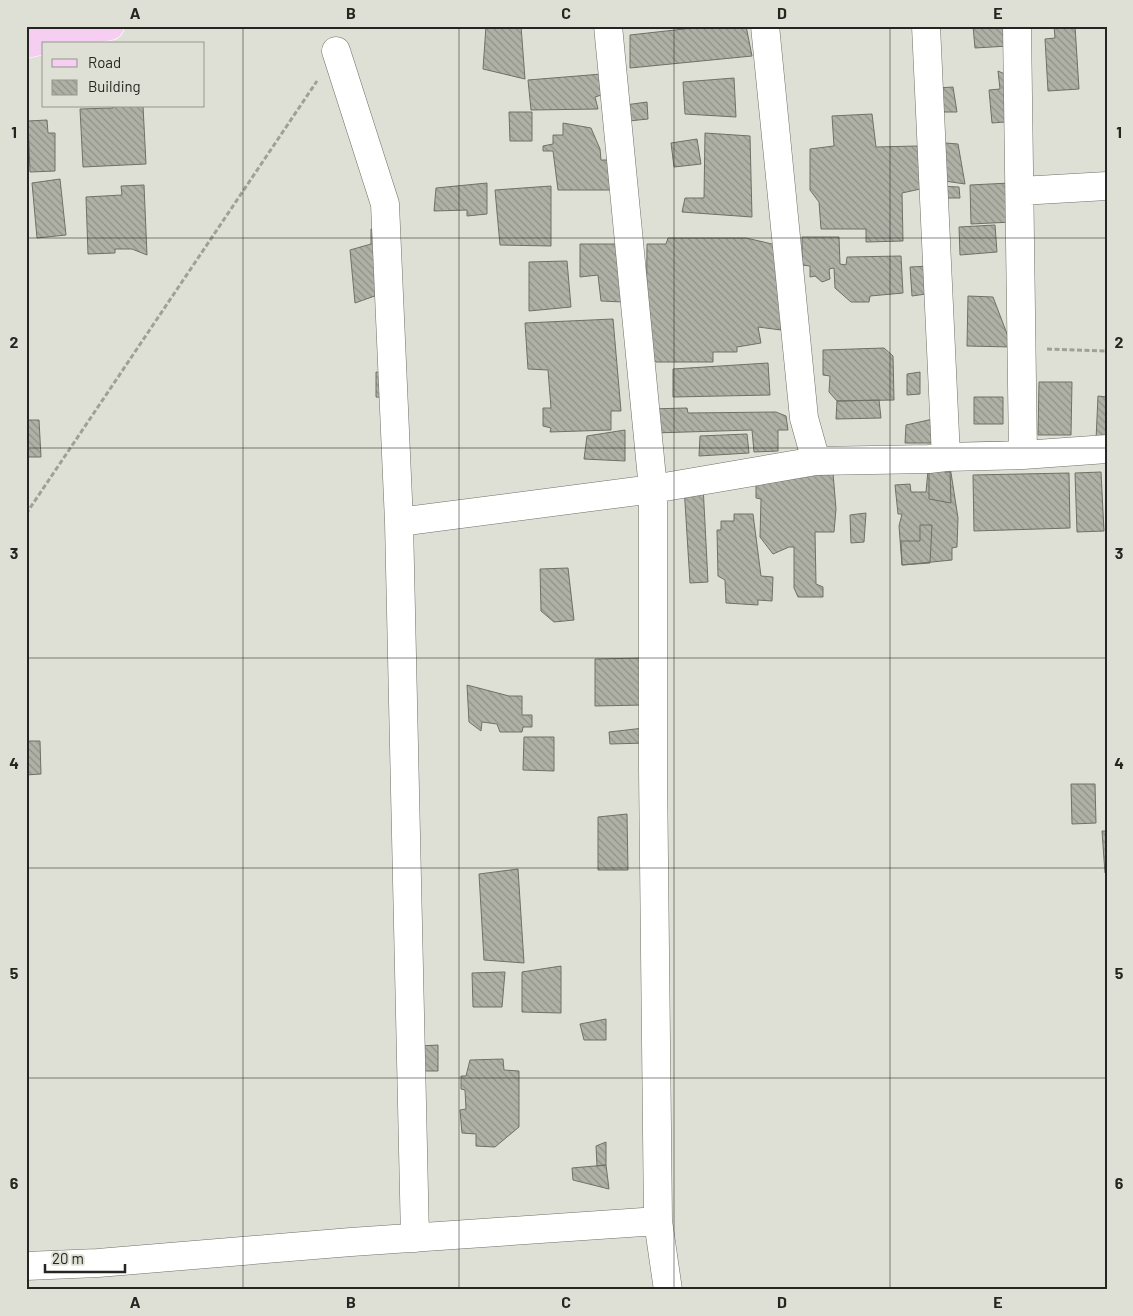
<svg xmlns="http://www.w3.org/2000/svg" width="1133" height="1316" viewBox="0 0 1133 1316" font-family="Barlow,sans-serif">
	<defs>
		<pattern id="building-back-hatch" width="6" height="6" patternUnits="userSpaceOnUse" patternTransform="scale(1.25)"><rect width="6" height="6" fill="#b0b1a6"/><path d="M-1 5l2 2M0 0l6 6M5-1l2 2" fill="none" stroke="#8f9087"/></pattern>
	</defs>
	<rect width="100%" height="100%" fill="#dfe0d5"/>
	<!-- building -->
	<path fill="url(#building-back-hatch)" stroke="#6f7066" d="M486,26H521L525,79L483,69Z
		M711,26H746L752,56L630,68V35Z
		M973,26H1007L1008,46L975,48Z
		M1054,26H1075L1079,89L1048,91L1045,39L1055,38Z
		M998,71L1027,84L1030,120L992,123L989,90L1000,89Z
		M602,74L608,93L595,97L598,109L531,110L528,80Z
		M734,78L736,117L685,114L683,82Z
		M953,87L957,112H940L938,88Z
		M647,102L648,119L619,122L618,106Z
		M113,106H143L146,164L83,167L80,109L113,108Z
		M509,112H532V141H510Z
		M872,114L876,147L917,146L925,188L902,193L903,241L866,242V229H821L819,202L810,190V149L834,146L832,116Z
		M47,120L48,133H55V171L30,172L28,121Z
		M563,123L591,128L600,149L601,160H616L617,190H558L553,151H543V146L553,144V135H563Z
		M705,133L750,136L752,217L682,212L685,198H704Z
		M697,139L701,164L674,167L671,143Z
		M933,142L958,144L965,184L938,180Z
		M60,179L66,235L37,238L32,183Z
		M487,183V214L467,216V210L434,211L436,188Z
		M1010,183L1012,222L971,224L970,185Z
		M144,185L147,255L132,249H115V253L88,254L86,197L122,195L121,186Z
		M551,186V246L500,245L495,190Z
		M937,186L959,187L960,198H936Z
		M995,225L997,252L960,255L959,227Z
		M371,229L393,232L397,288L355,303L350,250L371,244Z
		M802,237H839L840,264L846,265L847,257L901,256L903,293L870,296L869,302H851L835,288L834,268L829,269L830,279L822,282L815,276L810,277V266L802,265Z
		M668,238H746L781,246V330L758,327L761,343L737,347V352H713V362H656L646,347L647,244H666Z
		M580,244H620L623,302L601,301L598,275L580,277Z
		M567,261L571,307L529,311V262Z
		M931,266L933,293L912,296L910,267Z
		M968,296L993,297L1012,347L967,346Z
		M613,319L621,411H611V430L550,432L551,428L543,426V408H551L548,370L528,369L525,323Z
		M884,348L893,356L894,400L837,401L829,392L830,376L823,375V350Z
		M768,363L770,395L673,397V369Z
		M376,372L393,375L394,398L376,397Z
		M920,372V394L907,395V374Z
		M1039,382H1072L1071,435H1038Z
		M1098,396L1107,397V441L1096,440Z
		M974,397H1003V424H974Z
		M879,400L881,418L836,419L837,401Z
		M687,408L688,413L776,412L786,416L788,430H778V451L754,452L752,430L653,433L648,409Z
		M933,419V443H905L906,425Z
		M26,420H39L41,457H26Z
		M625,430V461L584,459L587,436Z
		M747,434L749,453L699,456L700,436Z
		M929,459L946,461L945,472H950L951,503L929,499Z
		M929,459L949,460L958,518L957,547L952,548V560L902,565L899,526L902,514H898L895,485L910,484L911,492H926Z
		M1101,472L1104,531L1077,532L1075,473Z
		M833,473L836,509L834,532H815L816,584L823,587V597H798L794,588V547H789L773,554L760,537L761,499L756,498V484L761,475Z
		M1069,473L1070,528L974,531L973,475Z
		M703,485L708,582L690,583L684,486Z
		M866,513L864,542L851,543L850,515Z
		M734,514H753L761,576L773,577L772,601L758,600V605L726,603L725,580L718,576L717,530H721V521H734Z
		M920,525H932L930,563L902,565L901,541H920Z
		M568,568L574,620L554,622L541,611L540,569Z
		M644,658V705L595,706V659Z
		M467,685L509,696H522V715H532V727H523L522,732H500L497,724L482,722L481,731L469,722Z
		M644,728L646,743L610,744L609,732Z
		M524,737H554V771L523,770Z
		M26,741H40L41,774L26,775Z
		M1071,784H1095L1096,823L1072,824Z
		M627,814L628,870H598V817Z
		M1102,831H1107V872L1105,873Z
		M518,869L524,963L484,960L479,874Z
		M561,966V1013L522,1012V972Z
		M505,972L502,1007H473L472,973Z
		M606,1019V1040H584L580,1024Z
		M438,1045V1071H420V1046Z
		M503,1059L504,1070L519,1071V1127L495,1147L476,1146V1134L462,1133L460,1110L466,1109L465,1090L461,1089V1076H466L470,1060Z
		M606,1142V1165L597,1166L596,1146Z
		M606,1165L609,1189L573,1180L572,1168Z"/>
	<g fill="none" stroke-linecap="round" stroke-linejoin="round">
		<!-- minor casing -->
		<g stroke="#6f7066" stroke-width="29">
			<path id="minor" d="M608,26L653,489V770L658,1221L668,1290
				M765,26L804,418L816,461
				M336,51L385,204L399,522L415,1238
				M1020,191L1107,186
				M1023,455L1107,449
				M946,457L1023,455L1017,26
				M399,522L653,489L816,461L929,459L946,457L926,26
				M26,1266L98,1263L351,1242L658,1221"/>
		</g>
		<!-- major casing -->
		<g stroke="#fff" stroke-width="29">
			<path id="major" d="M26,44L110,26"/>
		</g>
		<!-- path -->
		<path stroke="#9fa097" stroke-width="3" stroke-dasharray="5 2.5" stroke-linecap="butt" d="M1047,349L1107,351
			M26,514L317,81"/>
		<!-- minor -->
		<use href="#minor" stroke="#fff" stroke-width="28"/>
		<!-- major -->
		<use href="#major" stroke="#f5cef1" stroke-width="28"/>
	</g>
	<!-- grid -->
	<path fill="none" stroke="#252621" stroke-width="1" stroke-opacity="0.55" d="M243,26V1290M459,26V1290M674,26V1290M890,26V1290M26,238H1107M26,448H1107M26,658H1107M26,868H1107M26,1078H1107"/>
	<!-- border -->
	<rect width="1133" height="1316" fill="none" stroke="#dfe0d5" stroke-width="55"/>
	<!-- legend -->
	<rect x="42" y="42" width="162" height="65" fill="#dfe0d5" stroke="#95968d"/>
	<rect x="52" y="59" width="25" height="8" fill="#f5cef1" stroke="#95968d"/>
	<text x="88" y="68" font-size="15" fill="#252621">Road</text>
	<rect x="52" y="80" width="25" height="15" fill="url(#building-back-hatch)" stroke="#95968d"/>
	<text x="88" y="92" font-size="15" fill="#252621">Building</text>
	<!-- scale -->
	<path d="M45 1264v8h80v-8" fill="none" stroke="#252621" stroke-width="2.5"/>
	<text x="52" y="1264" font-size="15" fill="#252621" stroke="#dfe0d5" stroke-width="4" paint-order="stroke">20 m</text>
	<rect x="28" y="28" width="1078" height="1260" fill="none" stroke="#252621" stroke-width="2"/>
	<g font-size="16" text-anchor="middle" font-weight="bold" fill="#252621">
		<text x="135" y="19">A</text>
		<text x="351" y="19">B</text>
		<text x="566" y="19">C</text>
		<text x="782" y="19">D</text>
		<text x="998" y="19">E</text>
		<text x="14" y="138">1</text>
		<text x="1119" y="138">1</text>
		<text x="14" y="348">2</text>
		<text x="1119" y="348">2</text>
		<text x="14" y="559">3</text>
		<text x="1119" y="559">3</text>
		<text x="14" y="769">4</text>
		<text x="1119" y="769">4</text>
		<text x="14" y="979">5</text>
		<text x="1119" y="979">5</text>
		<text x="14" y="1189">6</text>
		<text x="1119" y="1189">6</text>
		<text x="135" y="1308">A</text>
		<text x="351" y="1308">B</text>
		<text x="566" y="1308">C</text>
		<text x="782" y="1308">D</text>
		<text x="998" y="1308">E</text>
	</g>
</svg>
